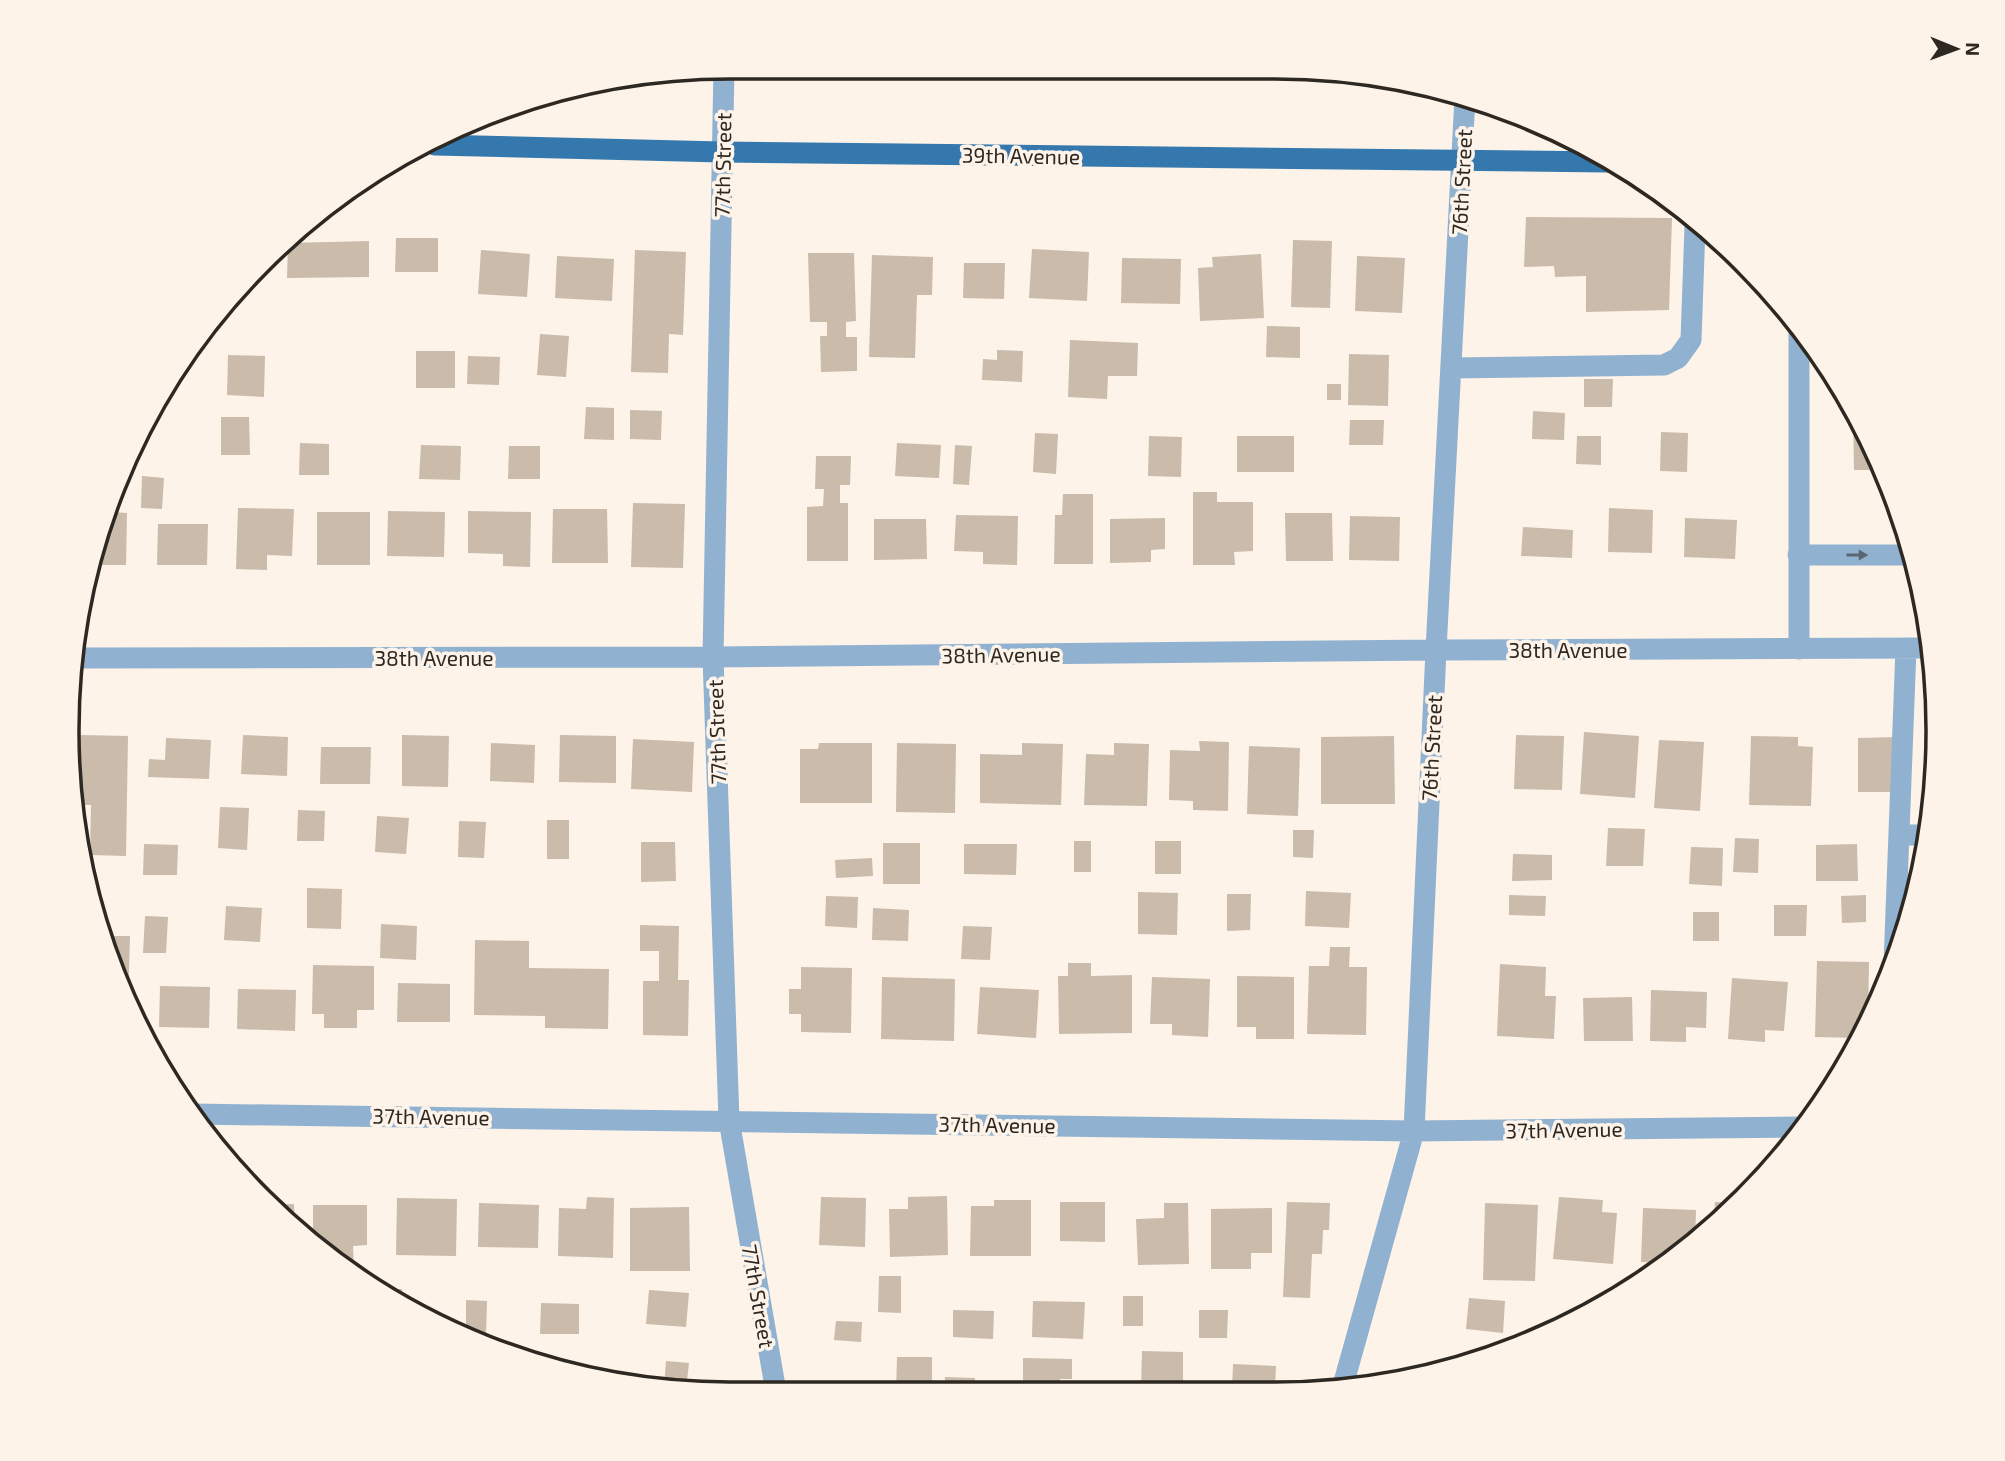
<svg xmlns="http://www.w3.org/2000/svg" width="2005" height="1461" viewBox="0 0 2005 1461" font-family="'Exo 2',sans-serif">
	<rect width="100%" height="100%" fill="#fdf3e9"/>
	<!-- building -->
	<path fill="#cbbbab" d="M1526,217L1672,218L1669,310L1586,312V276L1555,277L1554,266L1524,267Z
		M396,238H438V272H395Z
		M1293,240L1332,241L1330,308L1291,307Z
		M369,241V277L287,278L288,243Z
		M1032,249L1089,252L1087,301L1029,298Z
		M481,250L530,254L527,297L478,294Z
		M635,250L686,252L683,335L669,334L668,373L631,372Z
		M808,253H854L856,321L846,322V337H857V371L821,372L820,336H827V322H810Z
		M1261,254L1264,318L1200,321L1198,268L1213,267L1212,257Z
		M872,255L933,257L932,295H917L915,358L869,357Z
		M557,256L614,259L612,301L555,298Z
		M1357,256L1405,258L1402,313L1355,311Z
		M1122,258L1181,259L1180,304L1121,303Z
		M964,263H1005L1004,299L963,298Z
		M1267,326L1300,327V358L1266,357Z
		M540,334L569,336L566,377L537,375Z
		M1070,340L1138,343L1137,376H1108L1107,399L1068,397Z
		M997,350L1023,351L1022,382L982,380L983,359L997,360Z
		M416,351H455V388H416Z
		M1349,354L1389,355L1388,406L1348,405Z
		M228,355L265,356L264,397L227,395Z
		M468,356L500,357L499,385L467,384Z
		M1584,379H1613L1612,407H1584Z
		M171,382V397H162Z
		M1327,384H1341V400H1327Z
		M586,407L614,408V440L584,439Z
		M630,410L662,411L661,440L630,439Z
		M1853,410L1870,436L1882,470H1854Z
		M1533,411L1565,413L1564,440L1532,439Z
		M221,417H249L250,455H221Z
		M1350,420H1384L1383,445H1349Z
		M1661,432L1688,433L1687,472L1660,471Z
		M1035,433L1058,434L1056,474L1033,472Z
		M1149,436L1182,437L1181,477L1148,476Z
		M1237,436H1294V472H1237Z
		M1577,436H1601V465L1576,464Z
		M300,443L329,444V475H299Z
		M897,443L941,445L939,478L895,476Z
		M421,445L461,446L460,480L419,479Z
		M955,445L972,446L969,485L953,484Z
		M509,446H540V479H508Z
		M816,456H851L850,485H840V503H848V561H807V507L823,506L824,489H815Z
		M142,476L164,478L162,509L141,508Z
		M1193,492H1217V502H1253V551L1234,552L1235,565H1193Z
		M1063,494H1093V564H1054L1055,515H1062Z
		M633,503L685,504L683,568L631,567Z
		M238,508L294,509L292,556L267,555V570L236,569Z
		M1609,508L1653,510L1652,553L1608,552Z
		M553,509H607L608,563H552Z
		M388,511L445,512L444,557L387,556Z
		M468,511L531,512L530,567L503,566V554L468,553Z
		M112,512L127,513L126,565H96Z
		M317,512H370V565H317Z
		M1285,513H1332L1333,561H1286Z
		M956,515L1018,516L1017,565L983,564V552L954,551Z
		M1350,516L1400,517L1399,561L1349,560Z
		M1165,518V549L1151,550V562L1110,563V519Z
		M1685,518L1737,520L1735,559L1684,557Z
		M874,519H926L927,559L874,560Z
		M158,524H208L207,565H157Z
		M1523,527L1573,530L1572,558L1521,556Z
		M1584,732L1639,736L1635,798L1580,794Z
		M81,735L128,736L126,856L90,855L91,805H79Z
		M243,735L288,737L287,776L241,774Z
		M402,735L449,736L448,787L402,786Z
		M560,735L616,736V783L559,782Z
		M1516,735L1564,736L1562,790L1514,789Z
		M1394,736L1395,804H1321V737Z
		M1751,736L1798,737V746L1813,747L1811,806L1749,805Z
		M1897,737L1898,792H1858V738Z
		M166,738L211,740L209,779L148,777L149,759L165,760Z
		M633,739L694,742L692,792L631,789Z
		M1659,740L1704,742L1700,811L1654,808Z
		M1199,741L1229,742L1228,811L1193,810V801L1169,800L1170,750L1200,751Z
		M491,743L535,745L534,783L490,781Z
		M819,743H872V803H800V749H818Z
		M897,743L956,744L955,813L896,812Z
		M1022,743L1063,744L1061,805L980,803V754L1022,755Z
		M1114,743L1149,744L1147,806L1084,805L1086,754L1114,755Z
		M1249,746L1300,748L1298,816L1247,814Z
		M321,747H371L370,784H320Z
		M220,807L249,808L247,850L218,848Z
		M298,810L325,811L324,841H297Z
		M377,816L409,818L406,854L375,852Z
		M547,820H569V859H547Z
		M459,821L486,822L484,858L458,857Z
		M1608,828L1645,829L1643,866H1606Z
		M1293,830H1314L1313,858L1293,857Z
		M1735,838L1759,839L1758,873L1733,872Z
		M1074,841H1091V872H1074Z
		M1155,841H1181V874H1155Z
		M641,842H675L676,881L641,882Z
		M883,843H920V884H883Z
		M144,844L178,845L177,875H143Z
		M964,844H1017L1016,875L964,874Z
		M1857,844L1858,881H1816V845Z
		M1691,847L1723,848L1722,886L1689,884Z
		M1513,854L1552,855V880L1512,881Z
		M872,858L873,876L836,878L835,860Z
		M307,888L342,889L341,929L307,928Z
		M1306,891L1351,893L1349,928L1305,926Z
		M1138,892L1178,893L1177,935L1138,934Z
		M1227,894H1251L1250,930L1227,931Z
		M1509,895L1546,896L1545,916L1509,915Z
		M1866,895V922L1842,923L1841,896Z
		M826,896L858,897L857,928L825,926Z
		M1774,905H1807L1806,936H1774Z
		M226,906L262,908L260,942L224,940Z
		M873,908L909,910L908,941L872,940Z
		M1693,912H1719V941H1693Z
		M145,916L168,917L166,953H143Z
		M381,924L417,926L416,960L380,958Z
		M640,925L679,926L678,980H689L688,1036L643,1035V981H659V951H640Z
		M963,926L992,927L990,960L961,959Z
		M105,936H130L128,1004L117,984Z
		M475,940L529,941V968L609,969L608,1029L545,1028V1016L474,1015Z
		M1330,947H1350L1349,967H1367L1366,1035L1307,1034L1309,966H1329Z
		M1817,961L1869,962L1868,1021L1861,1038L1815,1037Z
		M1068,963H1091V976L1132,975V1033L1059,1034L1058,976H1068Z
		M1500,964L1546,967L1545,996H1556L1554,1039L1497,1036Z
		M313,965L374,966V1010H357V1028H324V1014H312Z
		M801,967L852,968L851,1033L801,1032V1014H789V989H801Z
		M1237,976L1294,977V1039H1256V1027H1237Z
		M882,977L955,979L954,1041L881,1039Z
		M1152,977L1210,979L1208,1037L1172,1035V1024H1150Z
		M1732,978L1788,982L1784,1031L1765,1030V1042L1728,1039Z
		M398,983L450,984V1022H397Z
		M160,986L210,987L209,1028L159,1027Z
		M980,987L1039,990L1036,1038L977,1034Z
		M238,989L296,990L295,1031L237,1029Z
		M1651,990L1707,992L1706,1028L1686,1027V1042L1650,1041Z
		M1632,997L1633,1041H1584L1583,998Z
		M947,1196L948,1255L890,1257L889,1209H908V1197Z
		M587,1197L614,1198L613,1258L558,1256L559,1208L586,1209Z
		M821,1197L866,1198L865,1247L819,1245Z
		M1559,1197L1603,1200L1602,1212L1617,1213L1613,1264L1553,1259Z
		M397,1198L457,1199L456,1256L396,1255Z
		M994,1200H1031V1256H970L971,1206H994Z
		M1060,1202H1105V1242L1060,1241Z
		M1287,1202L1330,1203L1329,1230H1323L1322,1254H1312L1310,1298L1283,1297Z
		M1715,1202L1736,1203L1714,1225Z
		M479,1203L539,1205L538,1248L478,1247Z
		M1164,1203H1188L1189,1264L1138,1265L1136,1219L1164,1218Z
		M1485,1203L1538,1205L1535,1281L1483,1280Z
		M294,1204L295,1231L269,1205Z
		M313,1205H367V1245L353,1246L354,1270H348L328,1255V1247H317L313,1244Z
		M689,1207L690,1271H630V1208Z
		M1272,1208V1253H1251V1269H1211V1209Z
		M1643,1208L1696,1210L1695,1242L1679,1257L1668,1263L1641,1262Z
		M879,1276H901V1313L878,1312Z
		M382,1289H402V1307L382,1293Z
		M649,1290L689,1293L686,1327L646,1324Z
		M1123,1296H1143V1326H1123Z
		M1469,1298L1505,1301L1503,1333L1466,1329Z
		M466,1300L487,1301L486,1335L466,1334Z
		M1033,1301L1085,1302L1083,1339L1032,1337Z
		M541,1303L579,1304V1334H540Z
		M953,1310L994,1311L993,1339L953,1337Z
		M1199,1310H1228L1227,1338H1199Z
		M836,1321L862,1322L861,1342L834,1340Z
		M1142,1351L1183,1352V1390L1141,1389Z
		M897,1357H932V1391L896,1392Z
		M1023,1358L1072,1359V1379H1060V1386H1023Z
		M666,1361L689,1363L686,1390L664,1388Z
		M1233,1364L1276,1366L1275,1389L1232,1390Z
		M945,1377L975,1378L974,1391H944Z"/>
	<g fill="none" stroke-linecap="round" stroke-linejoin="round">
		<!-- minor -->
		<path stroke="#90b2d0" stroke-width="21" d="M724,67L713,657L729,1120L776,1392
			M1452,368L1664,365L1678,358L1691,340L1695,226
			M1798,555H1915
			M1799,649V324
			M72,658L713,657L1436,650L1931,648
			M1899,835H1929
			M1894,964L1906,648
			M192,1114L1414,1131L1803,1127
			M1342,1389L1414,1131L1436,650L1465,97"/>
		<!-- major -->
		<path stroke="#3478ad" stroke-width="21" d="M435,145L722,152L1607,162"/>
	</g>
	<!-- one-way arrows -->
	<defs><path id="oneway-solid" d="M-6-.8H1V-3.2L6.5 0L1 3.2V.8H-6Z" transform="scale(1.75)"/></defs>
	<use fill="#5a6670" href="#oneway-solid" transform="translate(1857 555)"/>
	<g text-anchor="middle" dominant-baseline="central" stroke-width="7" stroke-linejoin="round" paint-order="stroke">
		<!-- street labels -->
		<g font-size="21" fill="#2e2822" stroke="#fdf3e9">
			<text transform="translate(1021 155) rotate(1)">39th Avenue</text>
			<text transform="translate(722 165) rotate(-89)">77th Street</text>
			<text transform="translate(1461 182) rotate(-87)">76th Street</text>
			<text x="1568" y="649">38th Avenue</text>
			<text transform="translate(1001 654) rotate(-1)">38th Avenue</text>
			<text x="434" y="657">38th Avenue</text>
			<text transform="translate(716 732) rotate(-92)">77th Street</text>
			<text transform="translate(1431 748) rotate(-87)">76th Street</text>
			<text transform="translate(431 1116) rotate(1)">37th Avenue</text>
			<text transform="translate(997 1124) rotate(1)">37th Avenue</text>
			<text transform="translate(1564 1129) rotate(-1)">37th Avenue</text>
			<text transform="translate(759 1296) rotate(80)">77th Street</text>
		</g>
	</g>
	<!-- crop -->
	<path d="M0 0H2005V1461H0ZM730 79H1275A651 651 0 0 1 1926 730V731A651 651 0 0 1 1275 1382H730A651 651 0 0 1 79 731V730A651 651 0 0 1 730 79Z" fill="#fdf3e9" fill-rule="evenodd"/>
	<path fill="none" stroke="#2e2822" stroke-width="3.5" d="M730 79H1275A651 651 0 0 1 1926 730V731A651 651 0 0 1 1275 1382H730A651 651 0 0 1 79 731V730A651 651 0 0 1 730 79Z"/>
	<!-- north arrow -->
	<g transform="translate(1956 49) rotate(91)" stroke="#fdf3e9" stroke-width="5" paint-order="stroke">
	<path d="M0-5L12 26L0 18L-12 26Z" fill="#2e2822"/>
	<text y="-10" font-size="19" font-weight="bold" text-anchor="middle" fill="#2e2822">N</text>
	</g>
</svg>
